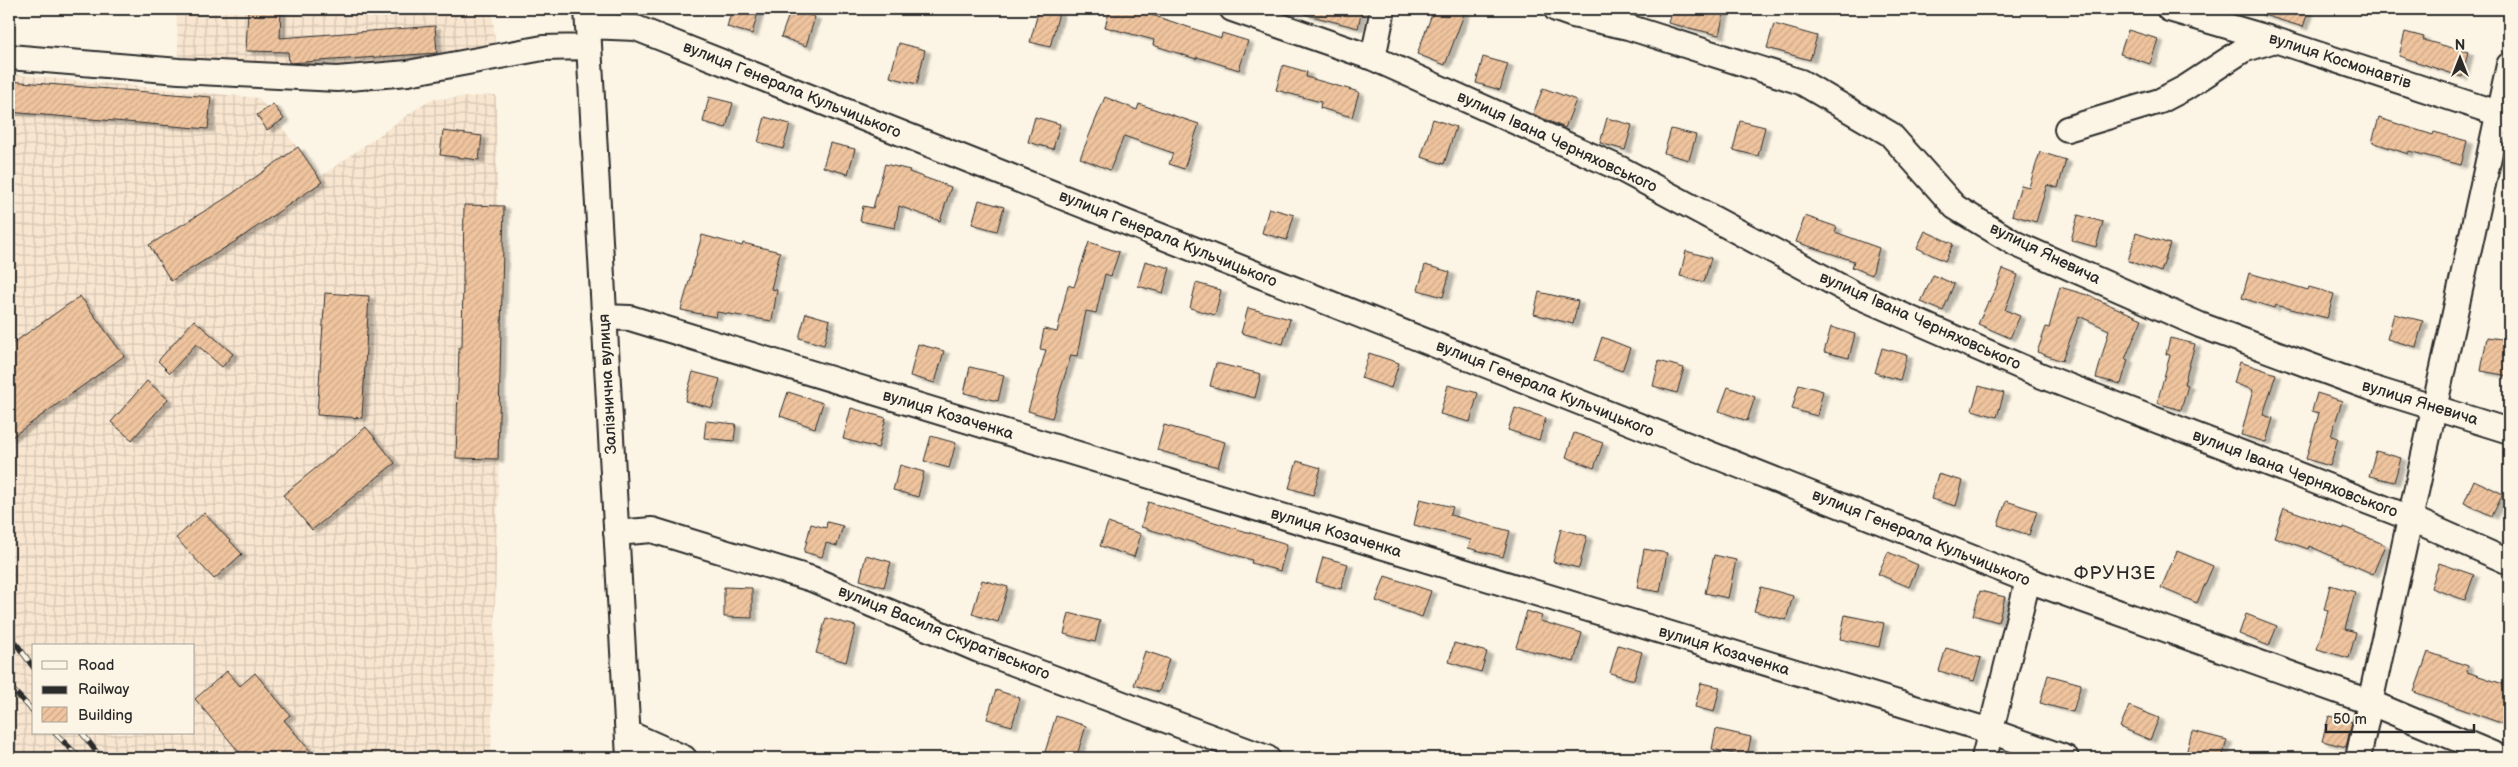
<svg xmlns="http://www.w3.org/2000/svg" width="2518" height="767" viewBox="0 0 2518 767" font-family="'Balsamiq Sans',sans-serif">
	<defs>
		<pattern id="industrial-grid" width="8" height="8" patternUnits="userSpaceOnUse" patternTransform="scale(1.25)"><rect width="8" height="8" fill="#f8e6d0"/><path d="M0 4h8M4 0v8" fill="none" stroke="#d5c5b3"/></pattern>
		<pattern id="building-hatch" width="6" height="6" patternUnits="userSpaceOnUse" patternTransform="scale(1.25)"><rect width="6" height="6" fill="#efc49e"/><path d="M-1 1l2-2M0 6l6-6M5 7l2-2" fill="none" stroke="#cda988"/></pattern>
		<filter id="shadow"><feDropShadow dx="5.5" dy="3" stdDeviation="1" flood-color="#0004"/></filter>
	</defs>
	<rect width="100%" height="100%" fill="#fcf5e5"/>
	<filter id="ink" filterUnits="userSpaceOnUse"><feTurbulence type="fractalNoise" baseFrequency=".02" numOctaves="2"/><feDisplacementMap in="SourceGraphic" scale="10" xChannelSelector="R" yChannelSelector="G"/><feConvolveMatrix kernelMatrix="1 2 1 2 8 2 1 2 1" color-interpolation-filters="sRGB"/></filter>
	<g filter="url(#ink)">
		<!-- industrial -->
		<path fill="url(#industrial-grid)" fill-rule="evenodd" d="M176,9H492L495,42L369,73L339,76L244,60L179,62Z
			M9,74L259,98L320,177L426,102L436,99L496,95L500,414L491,758H9ZM34,646H194V733H34Z"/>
		<!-- building -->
		<path fill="url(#building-hatch)" stroke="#2b2b2b" filter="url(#shadow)" d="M248,9H281L280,38L435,26L437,53L289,63L288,52L246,51Z
			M732,9H759L752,34L727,27Z
			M791,9L815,17L806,46L781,37Z
			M1039,9H1060L1050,47L1030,42Z
			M1110,9H1134L1221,38L1222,33L1248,41L1239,70L1197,57L1196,59L1153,45L1154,40L1105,27Z
			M1305,9H1362L1358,28L1304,14Z
			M1434,9H1466L1445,65L1417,54Z
			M1672,9H1725L1719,35L1668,23Z
			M2258,9H2309L2303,27L2257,13Z
			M1774,24L1817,36L1810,60L1767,48Z
			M2128,30L2158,39L2150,64L2120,54Z
			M2405,32L2424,37L2423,40L2468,52L2462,77L2399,56Z
			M899,43L925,50L917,84L890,77Z
			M1483,57L1508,64L1500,90L1476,83Z
			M1283,65L1307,72L1306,77L1359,92L1352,117L1320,108L1321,102L1276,90Z
			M9,81L211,97L208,129L9,112Z
			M1543,88L1576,100L1565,128L1533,114Z
			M709,97L733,103L726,128L703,122Z
			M1105,97L1137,110L1139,104L1199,124L1184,169L1169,164L1173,153L1124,136L1110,170L1080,158Z
			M273,104L284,119L267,130L257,115Z
			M765,117L790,124L783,149L758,142Z
			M1035,117L1060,124L1053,149L1028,142Z
			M1607,118L1632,125L1625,150L1600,143Z
			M2379,118L2433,135L2434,132L2467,141L2461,165L2409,151L2408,154L2372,142Z
			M1433,119L1456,127L1444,164L1421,157Z
			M1740,121L1765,127L1758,156L1733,150Z
			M1671,129L1696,135L1689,160L1664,153Z
			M443,131L482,136L479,160L440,155Z
			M830,143L855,149L848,174L823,167Z
			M298,147L322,182L236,241L171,281L149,245L226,198Z
			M2040,152L2066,160L2058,188L2047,185L2036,222L2012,215L2021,185L2029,187Z
			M885,164L910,170L909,172L951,187L940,221L899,206L895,228L860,221L863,206L873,208Z
			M979,200L1004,207L997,231L972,224Z
			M464,205L504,206L498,459L456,458L459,347H462Z
			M1269,208L1294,215L1287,240L1262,233Z
			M2078,215L2103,222L2096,247L2071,240Z
			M1805,216L1837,227L1835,232L1879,248L1872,275L1852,267L1854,261L1796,242Z
			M1925,231L1953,244L1945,261L1917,248Z
			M2136,233L2170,244L2161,272L2128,261Z
			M702,235L742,246L743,243L780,252L771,289L777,290L772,321L717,312L716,317L681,310Z
			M1089,242L1119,252L1111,276L1105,274L1096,313L1086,311L1077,356L1071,355L1052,418L1028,411L1046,350L1040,349L1044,329L1057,332L1068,285L1074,287Z
			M1686,251L1711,258L1704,282L1680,276Z
			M1145,261L1170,268L1163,293L1138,286Z
			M1425,265L1450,272L1443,297L1418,290Z
			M2003,269L2018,275L2005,310L2020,316L2010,338L1978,324L1988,302L1990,303Z
			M2249,273L2308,290L2309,287L2334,294L2327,318L2275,305L2274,308L2242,298Z
			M1933,275L1954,284L1943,311L1921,302Z
			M1196,283L1221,290L1215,315L1190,308Z
			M2060,287L2087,295L2142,319L2125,359L2128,360L2121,384L2096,378L2109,330L2079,316L2062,361L2037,352L2046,327L2049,328Z
			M1539,292L1578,301L1573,324L1534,314Z
			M325,293L369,296L362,418L317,415Z
			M80,296L124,356L9,439V346Z
			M1248,308L1290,319L1283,344L1241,333Z
			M806,313L830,320L824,345L799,338Z
			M2394,314L2423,321L2416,347L2387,339Z
			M194,320L233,354L222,367L196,344L170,373L158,361Z
			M1831,327L1855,334L1849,358L1824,352Z
			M1602,337L1630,348L1622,371L1594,361Z
			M2487,337L2509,340V376L2481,371Z
			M2170,338L2195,344L2184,384L2188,385L2181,410L2157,403L2170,355L2166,354Z
			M918,344L944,351L935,383L910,376Z
			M1882,348L1907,355L1900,380L1875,373Z
			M1369,353L1399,363L1391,388L1361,378Z
			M1659,361L1684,368L1677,393L1653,386Z
			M2240,362L2276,374L2263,415L2273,418L2266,442L2241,435L2253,390L2234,383Z
			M1216,363L1261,374L1255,398L1210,386Z
			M970,367L1004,375L998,401L964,393Z
			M693,372L720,379L712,408L685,401Z
			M147,381L168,399L132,440L111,422Z
			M1799,384L1823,391L1817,416L1792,409Z
			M1448,385L1478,393L1470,422L1440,414Z
			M1979,386L2004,393L1997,417L1972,410Z
			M1728,387L1755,397L1747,421L1719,411Z
			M788,392L823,403L815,428L780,416Z
			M2317,393L2342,401L2331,436L2338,438L2330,466L2306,459L2319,413L2312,411Z
			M851,408L886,418L878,448L843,439Z
			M1515,408L1546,418L1539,440L1508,430Z
			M706,421L736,424L734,441L704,438Z
			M1164,425L1225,442L1218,467L1157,450Z
			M366,427L395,463L312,530L283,495Z
			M1574,433L1603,443L1594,468L1566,457Z
			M931,436L956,443L949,468L924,461Z
			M2376,451L2401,458L2394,482L2369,476Z
			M1297,461L1321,468L1313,495L1289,488Z
			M900,465L924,472L918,497L893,490Z
			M1938,474L1963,481L1956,506L1931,499Z
			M2474,480L2503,494L2492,516L2464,503Z
			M1420,499L1453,507L1450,515L1510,531L1503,557L1468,548L1471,540L1414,525Z
			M2006,501L2037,511L2029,535L1998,525Z
			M1148,502L1287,544L1280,571L1251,563L1252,560L1141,527Z
			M2284,508L2343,529L2344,527L2385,545L2373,574L2309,546L2308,549L2274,537Z
			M204,513L242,554L214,579L176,538Z
			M827,522L843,526L837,546L826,543L822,557L804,552L811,524L826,528Z
			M1108,523L1141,534L1134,557L1100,546Z
			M1561,529L1587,536L1579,568L1553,562Z
			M1644,549L1667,553L1660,592L1637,588Z
			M2177,551L2213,566L2197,603L2161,588Z
			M1888,552L1918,565L1909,587L1878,574Z
			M866,555L891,562L884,587L860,580Z
			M1714,555L1736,560L1728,598L1705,593Z
			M1323,557L1348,564L1341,589L1316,582Z
			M2439,563L2474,575L2465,600L2431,588Z
			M1385,576L1431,591L1422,617L1376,601Z
			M982,580L1008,587L998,622L972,614Z
			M2330,585L2355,592L2345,629L2356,632L2349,658L2317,649L2328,611L2324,610Z
			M724,587L752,588V618L724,617Z
			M1761,587L1793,596L1786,620L1754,611Z
			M1980,591L2005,597L1998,622L1973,615Z
			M1527,611L1542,616L1540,621L1582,633L1574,662L1516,647Z
			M1069,613L1100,621L1095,642L1064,634Z
			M2246,614L2277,626L2269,646L2239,634Z
			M1845,615L1884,623L1879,647L1840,639Z
			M826,618L856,626L846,662L816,653Z
			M1454,643L1487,652L1481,672L1449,662Z
			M1618,645L1642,652L1634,680L1610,673Z
			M1946,648L1981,658L1974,681L1939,671Z
			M1145,651L1169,659L1159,692L1134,685Z
			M2428,652L2468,666L2467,672L2509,686V726L2414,692Z
			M227,671L240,686L255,673L290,715L284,720L316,758H244L195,699Z
			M2048,675L2081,684L2073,712L2040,703Z
			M1701,683L1720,687L1714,712L1695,707Z
			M996,690L1020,698L1012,726L987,719Z
			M2129,706L2159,718L2150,740L2120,727Z
			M1056,716L1086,726L1076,758H1065L1045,752Z
			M2329,716L2352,722L2346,747L2322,741Z
			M1716,729L1751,737L1747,757L1712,749Z
			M2192,731L2227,740L2222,758H2185Z"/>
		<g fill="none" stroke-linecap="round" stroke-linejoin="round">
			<!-- minor casing -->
			<g stroke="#2b2b2b" stroke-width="28">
				<path id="minor" d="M587,9L629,758
					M1232,9L1373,58L1621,169L1856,295L2042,376L2410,518L2509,562
					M1556,9L1573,15L1628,27L1801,82L1890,134L1955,207L2016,244L2200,325L2368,387L2509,431
					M2169,9L2275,40L2509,117
					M588,26L636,28L2028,580L2369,702L2502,758
					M9,57L179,71L337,79L408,73L543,48L589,47
					M1373,58L1383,9
					M2067,129L2160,101L2185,88L2243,50L2275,40
					M604,317L630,318L1990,731L2066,758
					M616,533L652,530L812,579L979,650L1267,758
					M628,733L684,758
					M1984,758L2028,580
					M2358,758L2509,65"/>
			</g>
			<!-- minor -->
			<use href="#minor" stroke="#fcf5e5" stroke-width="24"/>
			<!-- rail casing -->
			<g stroke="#2b2b2b" stroke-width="5.5">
				<path id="rail" d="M9,634L34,668
					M9,686L34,712
					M55,733L80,758
					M82,733L101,758"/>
			</g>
			<!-- rail -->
			<use href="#rail" stroke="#fcf5e5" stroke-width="4" stroke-dasharray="11" stroke-linecap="butt"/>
		</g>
	</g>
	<g text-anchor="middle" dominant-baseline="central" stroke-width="4" stroke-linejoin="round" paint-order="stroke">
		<!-- street labels -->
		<g font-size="16" fill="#2b2b2b" stroke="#fcf5e5">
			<text transform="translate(2340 61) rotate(18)">вулиця Космонавтів</text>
			<text transform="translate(792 90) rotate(22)">вулиця Генерала Кульчицького</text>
			<text transform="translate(1557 142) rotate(25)">вулиця Івана Черняховського</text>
			<text transform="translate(1168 239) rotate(22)">вулиця Генерала Кульчицького</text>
			<text transform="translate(2045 254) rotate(26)">вулиця Яневича</text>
			<text transform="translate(1920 321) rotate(24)">вулиця Івана Черняховського</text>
			<text transform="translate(608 384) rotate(-93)">Залізнична вулиця</text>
			<text transform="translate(1545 389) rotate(22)">вулиця Генерала Кульчицького</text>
			<text transform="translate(2420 403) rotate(17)">вулиця Яневича</text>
			<text transform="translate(948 415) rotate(17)">вулиця Козаченка</text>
			<text transform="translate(2295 474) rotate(21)">вулиця Івана Черняховського</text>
			<text transform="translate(1336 533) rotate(17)">вулиця Козаченка</text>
			<text transform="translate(1921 538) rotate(22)">вулиця Генерала Кульчицького</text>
			<text transform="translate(944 633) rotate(22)">вулиця Василя Скуратівського</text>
			<text transform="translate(1724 651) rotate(17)">вулиця Козаченка</text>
		</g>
		<!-- quarter labels -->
		<g font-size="19" letter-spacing="1" fill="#2b2b2b" stroke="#fcf5e5">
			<text x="2115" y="573">ФРУНЗЕ</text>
		</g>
	</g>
	<!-- margin -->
	<rect width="2518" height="767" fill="none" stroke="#fcf5e5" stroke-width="30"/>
	<rect x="15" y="15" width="2488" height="737" fill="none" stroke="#2b2b2b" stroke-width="2" filter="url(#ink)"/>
	<!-- legend -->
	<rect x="32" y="644" width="162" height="90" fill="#fcf5e5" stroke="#a8a49b"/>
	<rect x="42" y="661" width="25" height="8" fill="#fcf5e5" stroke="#a8a49b"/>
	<text x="78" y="670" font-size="15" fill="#2b2b2b">Road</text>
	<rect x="42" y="686" width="25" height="8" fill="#2b2b2b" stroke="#a8a49b"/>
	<text x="78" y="694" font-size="15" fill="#2b2b2b">Railway</text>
	<rect x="42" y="707" width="25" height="15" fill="url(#building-hatch)" stroke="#a8a49b"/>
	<text x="78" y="720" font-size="15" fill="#2b2b2b">Building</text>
	<!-- north arrow -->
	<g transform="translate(2460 58)" stroke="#fcf5e5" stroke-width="4" paint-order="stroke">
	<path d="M0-4L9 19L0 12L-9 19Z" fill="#2b2b2b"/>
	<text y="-8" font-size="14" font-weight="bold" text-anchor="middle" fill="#2b2b2b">N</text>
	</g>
	<!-- scale -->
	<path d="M2326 724v8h148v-8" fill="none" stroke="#2b2b2b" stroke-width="2.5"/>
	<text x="2333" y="724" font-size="15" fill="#2b2b2b" stroke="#fcf5e5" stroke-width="4" paint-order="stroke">50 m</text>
</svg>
